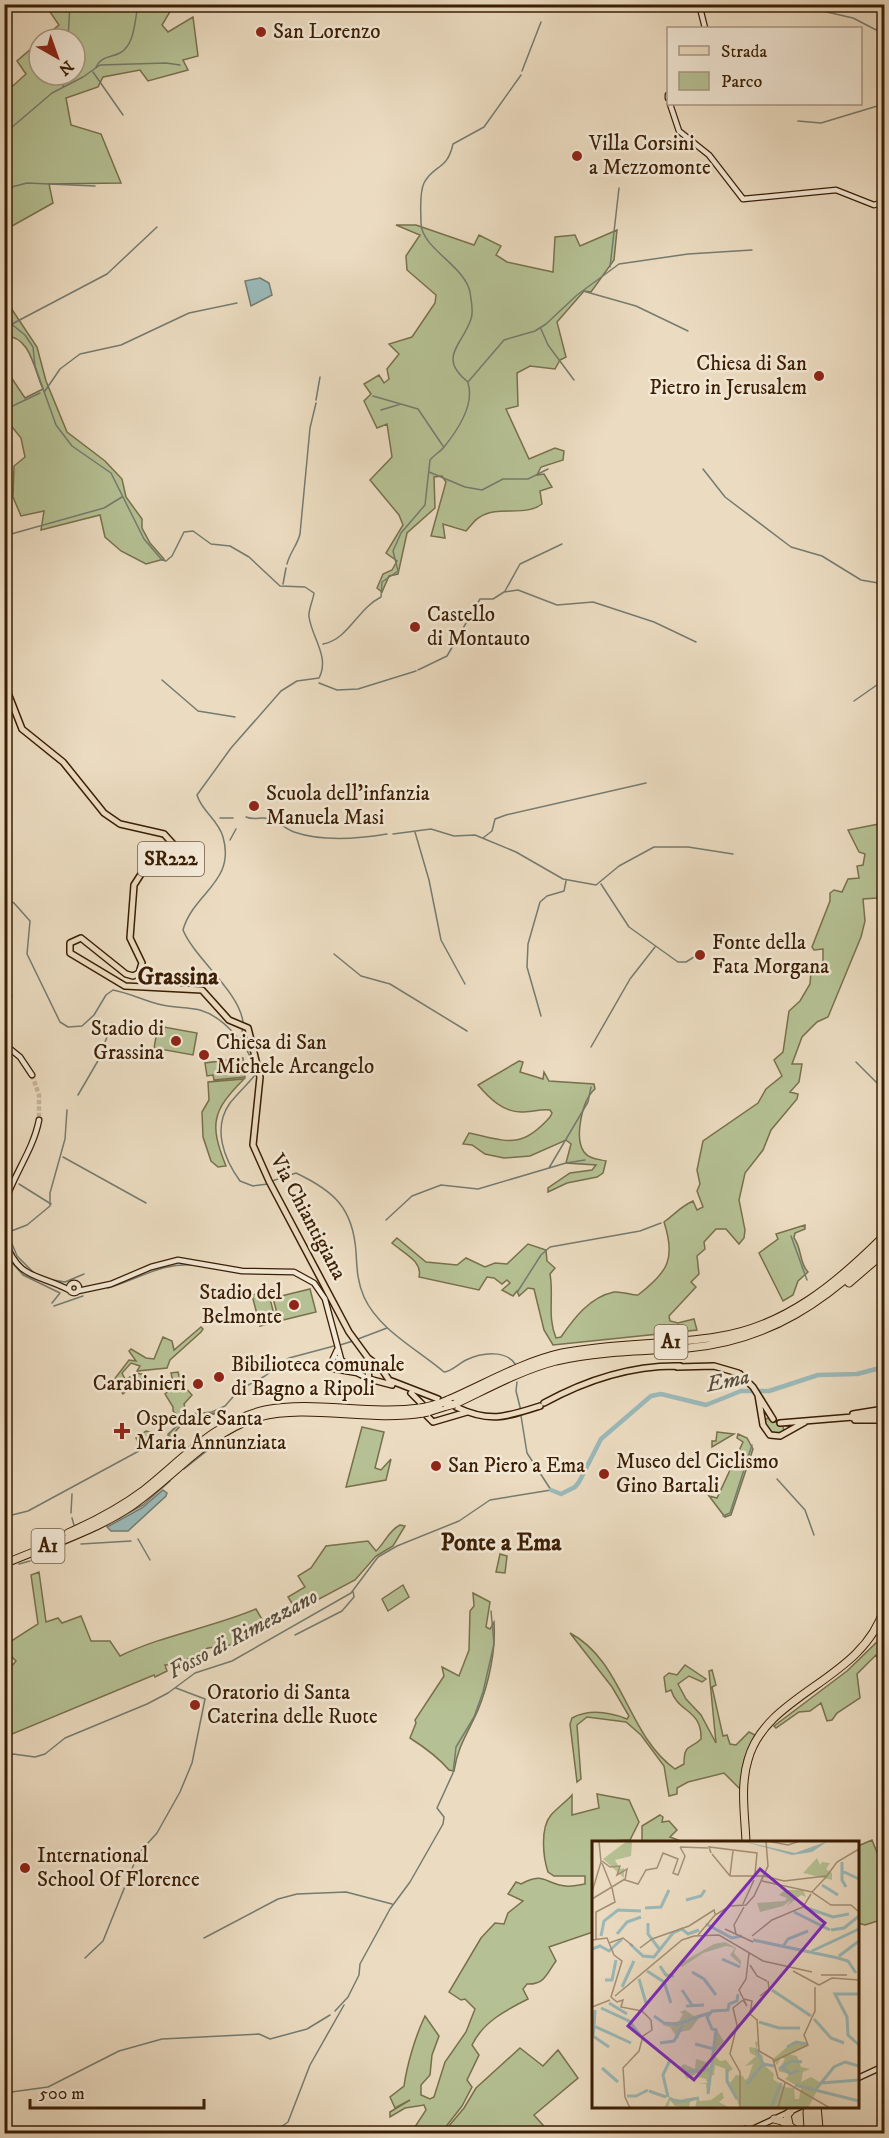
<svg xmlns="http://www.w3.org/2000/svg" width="889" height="2138" viewBox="0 0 889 2138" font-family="'IM FELL DW Pica',serif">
	<rect width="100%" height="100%" fill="#ebdbc0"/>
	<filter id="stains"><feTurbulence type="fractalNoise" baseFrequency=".00333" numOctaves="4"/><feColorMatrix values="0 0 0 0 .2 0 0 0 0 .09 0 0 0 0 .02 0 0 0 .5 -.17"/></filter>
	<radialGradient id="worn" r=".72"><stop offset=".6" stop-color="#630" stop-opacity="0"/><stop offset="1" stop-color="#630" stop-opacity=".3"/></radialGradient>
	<!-- green -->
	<path fill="#b5c194" stroke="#78704c" stroke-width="1.5" d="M55,5H174L162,25L168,32L193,17L198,56L183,60L188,70L148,81L140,70L103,77L98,87L66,98L71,125L101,134L121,183L49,184L53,203L5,230V93L26,74L17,61L39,42V75H75V39H42L59,25L48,9Z
		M396,225H416L474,245L479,235L501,246L496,255L507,262L553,272L555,237L575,235L580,246L617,230L614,260L591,292L584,291L557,322L566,357L560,360L555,369L530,366L517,373L518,406L506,409L529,459L555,448L564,451L563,460L541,467L537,475L544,474L552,487L540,491L542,504C526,517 498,505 480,517C475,519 470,527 466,531L443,524L445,538L431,536L446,482L442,476L434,477L435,508L407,533L398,574L389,576L382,592L377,588L383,574L392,570L397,561L386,553L403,525L399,515L370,480L392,457L387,424L377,428L364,401L371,394L364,384L379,375L384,383L389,379L387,369L399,354L389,344L412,337L435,303L436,295L407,270L406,256L420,235Z
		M5,299L37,347L46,381L67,432L105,461L122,479L126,497L142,519V528L150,543L164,559L146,564L121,551L105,537L100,515L41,530L44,511L21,516L13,497L14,466L25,457L21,438L5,418V408L9,405L5,395V381L11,377L25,398L43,389C34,370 31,336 5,336Z
		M884,823V868H881L877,898L863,899L865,921L861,937L828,1017L817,1022L802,1037L792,1064H802L799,1082L790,1092L798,1094L797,1099L771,1130L763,1150L745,1173L739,1200L745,1230L744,1238L739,1244L726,1229H716L704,1242L705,1249L697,1256L699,1274L691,1282L696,1287L669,1316L670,1321L678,1323L694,1319L697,1330L553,1345L544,1330L534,1289L528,1288L519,1296L517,1291L513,1296L502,1290L510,1283L507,1280L502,1284L494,1278L487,1277L479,1290L419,1277C423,1261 403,1253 392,1243L397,1238L426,1262L457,1265L466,1258L485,1267L495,1263L507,1264L528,1244L546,1250L547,1261L555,1268L550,1274C554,1296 547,1317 556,1338L561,1337C574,1318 590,1297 614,1292C621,1291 631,1295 638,1295C668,1272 676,1259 664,1222C675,1214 680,1207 693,1201L697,1210L703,1207L697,1191L700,1184L697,1170L703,1141L758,1103L766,1089L782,1076L774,1060L783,1052L789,1011L800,1001L810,984L811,971L823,966V949L814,950L812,947L830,901V893L834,890L842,892L848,879L859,878L857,866L863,865L865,854L859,852L848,830Z
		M158,1026L197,1033L193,1055L154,1048Z
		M243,1058L245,1077L214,1080L213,1075L207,1076L205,1063Z
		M519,1061L523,1062L520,1072L543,1079L544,1072L549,1081L594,1084L595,1089C582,1100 574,1138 584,1152C589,1159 598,1159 606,1161L603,1173L597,1177L567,1183L548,1192V1188L570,1173L592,1170L596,1165L566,1163L571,1144L566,1140L530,1156L504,1158L485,1154L472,1145L463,1144L469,1133C507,1141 521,1150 550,1117L552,1113L550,1110C540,1109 531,1112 521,1112C503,1112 489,1098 478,1085Z
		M244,1079C212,1111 209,1124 226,1166L218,1167L211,1161L203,1137L202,1112L209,1100L208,1082Z
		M805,1225V1229L795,1233L794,1238C802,1248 799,1263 808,1272L798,1281L793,1295L783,1301L759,1253L778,1239L776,1234Z
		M310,1289L316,1312L279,1321L273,1298Z
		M268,1291L276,1322L260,1326L252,1295Z
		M201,1327L203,1329L201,1332L170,1360L167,1368L137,1371L140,1366L131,1363L122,1373L125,1379L117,1386L113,1381L129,1360L136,1361L129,1351L131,1349L146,1358L154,1359L163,1337L172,1341L174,1350Z
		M178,1372L181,1383L192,1395L184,1404L187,1415L217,1413C192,1422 189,1413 171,1437L168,1435L182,1420L173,1411V1407L165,1394L174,1387L171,1373Z
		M136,1373L146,1375L123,1394L118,1387L120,1384L125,1390L130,1386L128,1378Z
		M768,1418L783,1426L784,1432L778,1435L767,1431L764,1420Z
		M362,1427L384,1432L375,1468L381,1470L391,1459L386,1480L346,1487Z
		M146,1431L153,1433V1439L138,1442L136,1438Z
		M717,1432L734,1434L712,1447V1441H716Z
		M738,1434L747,1438L753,1449L731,1515L725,1517L709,1496L717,1498L743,1442L737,1438Z
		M400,1525L405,1526L393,1546L376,1556L355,1580L306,1606L293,1605L288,1597L305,1587L298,1576L311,1568L326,1546L368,1541L376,1551C385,1543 388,1531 400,1525Z
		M500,1554L507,1556L505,1573L496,1572Z
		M39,1572L46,1622L58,1618L62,1623L81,1616L91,1641H110L120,1656C163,1635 211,1628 256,1609L267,1628L230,1645L208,1648L179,1664L165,1665L167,1671L155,1677L154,1675L5,1737V1666L10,1668L16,1661L8,1653L5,1645L38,1624L31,1575Z
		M403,1585L409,1597L388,1611L382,1599Z
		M473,1593L490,1602L486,1627L490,1629L494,1622C496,1650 489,1683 478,1710C468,1733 458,1745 454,1771L449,1770C439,1758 424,1747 410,1738L416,1723L415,1720L444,1676L442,1667L459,1676L469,1650L470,1611L474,1606Z
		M570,1633C623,1661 627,1735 675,1769L684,1764C684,1743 690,1750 701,1739C702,1709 678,1713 671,1690L666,1692L664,1677L669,1673L677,1675L685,1665L706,1679L702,1682L689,1676L678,1684L686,1699L701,1715L716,1743L709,1671L712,1670L716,1685L712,1687L723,1736L727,1735L730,1744L736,1745L749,1732L755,1735L744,1760L740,1789L724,1773L688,1782L677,1788V1794L669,1796L664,1766L641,1735L626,1722L587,1717L577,1725L581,1779L577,1782L570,1724L572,1718C589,1709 609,1712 627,1719L629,1716L612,1687Z
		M878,1641L884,1650V1673L876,1655L857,1674L860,1698L837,1713L832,1720L827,1721L821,1703L810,1711L799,1712L776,1728L774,1726L847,1671Z
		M597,1794L629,1800L639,1822L630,1840L594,1842L593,1932L549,1947L556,1961C547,1973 545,1985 527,1984L523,1989L528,1999C506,2010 483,2022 472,2045L479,2055L467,2080L472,2087L462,2106L441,2133H411L426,2110L424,2105L405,2108L390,2117V2112L410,2100L395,2108L390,2097L404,2086C407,2065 415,2037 425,2016L439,2036L432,2055L430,2075L421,2085V2095L430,2099L434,2097L445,2062L466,2032L475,2009L465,1999L461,2000L449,1992L481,1938L495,1923L504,1924L508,1913L523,1901L508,1894L516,1882L521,1884C545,1871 544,1884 566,1886C572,1887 579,1885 585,1884V1876H554L548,1872C543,1857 540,1828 551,1815C557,1808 566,1802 572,1795V1815L599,1808Z
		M660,1815L663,1817L662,1822L669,1821L677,1830L670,1837L683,1842H642V1826Z
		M872,1840L884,1870V1919L865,1925L858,1923V1846Z
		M520,2048L543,2066L558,2050L578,2078L534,2115L550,2133H443L464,2108L476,2088Z"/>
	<!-- water -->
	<path fill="#9ab9b9" stroke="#747b70" stroke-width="1.5" d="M260,278L269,283L272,295L251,306L245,281Z
		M163,1490L167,1493L166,1496L128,1531H111L107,1527L142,1508Z"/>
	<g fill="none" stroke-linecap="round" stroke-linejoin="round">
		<!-- stream -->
		<path stroke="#747b70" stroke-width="1.5" d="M756,4L767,7L780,4
			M792,4L853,18L884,34
			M68,39L70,4
			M96,67C101,56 110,58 120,53C135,45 135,19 138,4
			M522,71L541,22
			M93,72L123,115
			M63,86L66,75
			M798,121L821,123L884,104
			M4,134L52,93L83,77L100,65L166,63L180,65
			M4,189L27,183L95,186
			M610,267L619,188
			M583,291L636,306L688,331
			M4,318L25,335L33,347L35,366L56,425L72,446L111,473L144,539L162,560L166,561L172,556L184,532L193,531L211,544L230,546L249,557L280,586L305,587L314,593C313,601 308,610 309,617C312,638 330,657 319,678L297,681L281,691L231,748L197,795C202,812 218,819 223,837C236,882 193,893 183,930C195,959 239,991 243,1022
			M12,324L107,274L157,227
			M541,329L548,345L574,380
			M4,334L11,333
			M468,382C437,357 462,346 471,319C474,311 471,301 470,292C465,266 421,248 421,223C421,212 419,193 424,183C434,164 447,171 453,144L484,127L521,75
			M468,382L504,340L535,331L546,324L577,295L619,264L688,254L752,250
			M45,391L60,369L80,354L121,345L189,313L237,303
			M373,396L418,409L443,446
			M316,400L320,377
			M4,410L40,393
			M381,410L401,404
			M703,469L725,497L791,547L822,556L861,580L884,584
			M429,472L465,487L482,490L503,479H528L548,469
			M4,536L104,508L122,497
			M287,564C290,552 297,546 300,534L310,428L316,403
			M283,584L286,568
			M505,591L520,564L562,544
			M323,644C349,639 357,609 381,597L382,582L398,571L393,551L401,533L425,505L430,460C434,455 440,452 444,447C457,431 475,405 468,383
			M418,670L447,656L480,599H493L504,592L518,590L557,605L593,602L654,622L696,642
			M162,680L198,711L235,717
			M319,683L337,690L358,689L416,671
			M854,701L884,680
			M246,817C255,821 261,816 269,819C278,821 285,829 294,832C323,842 357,839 387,834
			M220,818H233
			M415,832L429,880L441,940L465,984
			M393,834L431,829L454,836L475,835L516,852L563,879L596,885L619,866L654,847H688L733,854
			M483,838L492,831L495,819L506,815L646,783
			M230,840L236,829
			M601,884L629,927L678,962H686L694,957
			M4,898L14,903L30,921L27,954L60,1022L68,1027L82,1026L94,1015L106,995L113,990C129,993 143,1000 158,1004C172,1008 186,1007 200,1010C224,1017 254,1050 255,1075C247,1085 238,1093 230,1103C212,1128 224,1159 240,1181L253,1186L268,1184
			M334,954L361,976L390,984L467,1031
			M4,1000L12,996
			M541,1016L527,967L528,944L540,902L547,896L564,891L566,881
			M240,1043L243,1027
			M591,1047L630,979L655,947
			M100,1056L112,1023
			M856,1062L884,1090
			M78,1095L99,1059
			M63,1157L146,1203
			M549,1168L588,1102L591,1087
			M272,1181L296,1173C334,1191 353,1208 356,1252C357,1268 357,1281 364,1297C379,1330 417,1349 444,1372C452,1371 458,1364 466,1360C481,1353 506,1349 516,1365
			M19,1184L51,1204
			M386,1220L412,1196L441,1185L478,1189L566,1163L585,1160
			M6,1233L27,1225L50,1206V1193L65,1139L67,1110
			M8,1234L17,1256L35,1274
			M791,1236L807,1280
			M4,1253L23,1275L60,1293L52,1303
			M53,1280L65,1282L84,1274
			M108,1288C139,1279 162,1262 195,1265
			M518,1291L541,1255L550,1247L640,1231L661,1223
			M54,1306L83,1296
			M358,1339L387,1328
			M340,1345L353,1341
			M517,1382L516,1391L521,1411
			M168,1434L190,1414L212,1412L225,1406L239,1390L265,1376L289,1358L334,1346
			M184,1469L218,1442
			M777,1479L805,1510L814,1535
			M4,1513L12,1515L28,1511L161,1439
			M71,1513L72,1494
			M723,1516L730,1513L752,1445
			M72,1518L74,1525
			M138,1539L150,1560
			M81,1544L131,1541
			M43,1554L99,1529L143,1505L170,1481
			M19,1564L30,1561
			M295,1635L342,1611L354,1597L353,1591
			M4,1760L13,1754L35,1757L45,1754L65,1738L147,1704L168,1693L195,1673L232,1661L351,1593L378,1557L397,1546L459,1521L490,1500L551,1490L527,1453L521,1416
			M204,1938L278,1899L297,1894L346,1892L392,1904
			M85,1958L103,1941L138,1854L157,1833L180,1792L192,1763L205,1699L176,1688
			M335,2011L348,1997L359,1975L360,1964L390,1909L410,1882L443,1824L444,1817L437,1808L453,1773L456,1747L474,1717L483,1692L494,1644L491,1611
			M4,2093L48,2087L119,2051L162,2039L259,2034L270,2039L307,2029L330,2015
			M250,2134L281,2127L288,2122L310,2065L344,2005"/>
		<!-- river -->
		<path stroke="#9ab9b9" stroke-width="4.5" d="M551,1490L561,1494L575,1487L579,1482L601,1439L651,1396L661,1394L706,1405L741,1391H769L818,1375L857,1374L884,1367"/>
		<!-- secondary-tunnel -->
		<path stroke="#c8b59a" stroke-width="4.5" stroke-dasharray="4.5 2" stroke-linecap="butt" d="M32,1075L39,1095V1120"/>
		<!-- secondary casing -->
		<g stroke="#3b1e03" stroke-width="7">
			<path id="secondary" d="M699,4L705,28
				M668,95V98
				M670,104L679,131L709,155L743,199L836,190L874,205L884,202
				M4,1044L20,1057L32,1075
				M4,1205C13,1175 33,1151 39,1120
				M4,1239C19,1281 37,1273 69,1290
				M69 1288a5 5 0 1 1 10 0a5 5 0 1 1-10 0Z
				M78,1291L111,1284L151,1267L178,1260L242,1271L294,1272L314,1283L325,1299L341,1359
				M337,1350L331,1363L333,1369L357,1373L369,1379
				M338,1358L357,1370L370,1368
				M858,2078L884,2066
				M735,2134L745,2129
				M742,2134L802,2106"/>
		</g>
		<!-- primary casing -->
		<g stroke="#3b1e03" stroke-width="8">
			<path id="primary" d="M4,683L22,729L63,762L104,813L120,824L164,834L174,845L170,860L143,871L134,885L130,938L142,963L139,973L133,976L126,974L81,938L70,943V953L125,986L202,990L229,1020L248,1028L260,1077L253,1145L269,1181L349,1332L368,1358L381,1368L389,1380L438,1399
				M376,1366L368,1370L369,1379L392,1385
				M677,1367L714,1366L738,1373
				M740,1374L753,1387L773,1419
				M411,1393L422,1404
				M758,1395L763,1425L770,1435L780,1436L805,1422
				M544,1403C586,1380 631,1365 680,1366
				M456,1407C490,1423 506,1417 540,1406
				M853,1414L884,1409
				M427,1416L433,1422L467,1412
				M855,1420H884
				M780,1423L853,1417"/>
		</g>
		<!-- highway casing -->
		<g stroke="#3b1e03" stroke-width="9">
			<path id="highway" d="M849,1283L884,1253
				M448,1400C485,1384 522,1362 562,1353C612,1343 665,1345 716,1337C785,1327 837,1283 884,1236
				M455,1404C487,1389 521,1370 556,1361C599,1351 644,1351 688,1348C769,1341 829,1300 884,1243
				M426,1407L441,1403
				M428,1412L447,1406
				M853,1417L884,1414
				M68,1533C95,1521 120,1508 144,1490C182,1460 215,1421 265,1410C313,1400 368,1415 420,1408
				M4,1564C48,1545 94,1532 133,1505C175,1476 208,1432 259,1417C309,1404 369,1422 423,1413
				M746,1842C745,1816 740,1786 748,1760C766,1693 862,1681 884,1609
				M809,2106L817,2134
				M817,2106L819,2128
				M774,2119L782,2121L801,2134
				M789,2124L787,2115L790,2112
				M798,2133L808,2128L807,2112"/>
		</g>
		<!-- secondary -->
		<use href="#secondary" stroke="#f2e8d6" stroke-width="4.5"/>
		<!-- primary -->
		<use href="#primary" stroke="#ebdbc0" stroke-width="5"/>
		<!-- highway -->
		<use href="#highway" stroke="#ebdbc0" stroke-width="7"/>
		<!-- highway-bridge casing -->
		<g stroke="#3b1e03" stroke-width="9" stroke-linecap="butt">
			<path id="highway-bridge" d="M441,1403L448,1400
				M447,1406L455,1404
				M420,1408L426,1407
				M423,1413L428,1412"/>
		</g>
		<!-- highway-bridge -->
		<use href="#highway-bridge" stroke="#ebdbc0" stroke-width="7"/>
	</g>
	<!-- markers -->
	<g fill="#8f2418" stroke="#f2e8d6" stroke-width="2">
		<circle cx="261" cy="32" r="6"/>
		<circle cx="577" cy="156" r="6"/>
		<circle cx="819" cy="376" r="6"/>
		<circle cx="415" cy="627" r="6"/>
		<circle cx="254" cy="806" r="6"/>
		<circle cx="700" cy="955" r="6"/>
		<circle cx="176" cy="1041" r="6"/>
		<circle cx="204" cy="1055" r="6"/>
		<circle cx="294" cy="1305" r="6"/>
		<circle cx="219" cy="1377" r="6"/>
		<circle cx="198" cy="1384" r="6"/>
		<path d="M119 1422h6v6h6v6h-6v6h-6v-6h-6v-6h6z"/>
		<circle cx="436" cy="1466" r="6"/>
		<circle cx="604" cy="1474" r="6"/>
		<circle cx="195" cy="1705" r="6"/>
		<circle cx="25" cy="1868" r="6"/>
	</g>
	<g text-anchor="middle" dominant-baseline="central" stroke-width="5" stroke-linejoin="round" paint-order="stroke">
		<!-- shield labels -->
		<g fill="#f2e8d6" stroke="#725b42" stroke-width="1.5">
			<rect x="138" y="842" width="66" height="34" rx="4.5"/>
			<rect x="654.5" y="1325" width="33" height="34" rx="4.5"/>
			<rect x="31.5" y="1529" width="33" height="34" rx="4.5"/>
		</g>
		<g font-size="20" font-weight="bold" fill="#3b1e03">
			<text x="171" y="859">SR222</text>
			<text x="671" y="1342">A1</text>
			<text x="48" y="1546">A1</text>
		</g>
		<!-- poi labels -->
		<g font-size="21" fill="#3b1e03" stroke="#f2e8d6" text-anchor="start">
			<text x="273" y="32">San Lorenzo</text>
			<text x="589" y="144">Villa Corsini<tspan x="589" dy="24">a Mezzomonte</tspan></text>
			<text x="807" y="364" text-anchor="end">Chiesa di San<tspan x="807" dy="24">Pietro in Jerusalem</tspan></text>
			<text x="427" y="615">Castello<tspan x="427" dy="24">di Montauto</tspan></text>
			<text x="266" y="794">Scuola dell'infanzia<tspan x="266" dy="24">Manuela Masi</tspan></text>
			<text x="712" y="943">Fonte della<tspan x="712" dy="24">Fata Morgana</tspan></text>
			<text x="164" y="1029" text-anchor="end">Stadio di<tspan x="164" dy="24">Grassina</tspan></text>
			<text x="216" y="1043">Chiesa di San<tspan x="216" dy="24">Michele Arcangelo</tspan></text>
			<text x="282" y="1293" text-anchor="end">Stadio del<tspan x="282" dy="24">Belmonte</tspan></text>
			<text x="231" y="1365">Bibilioteca comunale<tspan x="231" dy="24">di Bagno a Ripoli</tspan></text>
			<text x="186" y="1384" text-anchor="end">Carabinieri</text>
			<text x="136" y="1419">Ospedale Santa<tspan x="136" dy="24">Maria Annunziata</tspan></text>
			<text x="616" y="1462">Museo del Ciclismo<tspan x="616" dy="24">Gino Bartali</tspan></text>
			<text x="448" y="1466">San Piero a Ema</text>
			<text x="207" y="1693">Oratorio di Santa<tspan x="207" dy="24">Caterina delle Ruote</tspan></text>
			<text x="37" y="1856">International<tspan x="37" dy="24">School Of Florence</tspan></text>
		</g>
		<!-- street labels -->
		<g font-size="21" fill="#3b1e03" stroke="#f2e8d6">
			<text transform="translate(308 1217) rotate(62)">Via Chiantigiana</text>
		</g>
		<!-- water labels -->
		<g font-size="22" font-style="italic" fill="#584c3a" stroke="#f2e8d6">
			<text transform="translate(728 1381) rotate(-12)">Ema</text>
			<text transform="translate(243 1634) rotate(-28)">Fosso di Rimezzano</text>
		</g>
		<!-- quarter labels -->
		<g font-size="24" font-weight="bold" fill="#3b1e03" stroke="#f2e8d6">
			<text x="178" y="977">Grassina</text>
			<text x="501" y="1543">Ponte a Ema</text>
		</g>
	</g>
	<!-- overview -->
	<g transform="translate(592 1841)">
		<rect width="267" height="267" fill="#ebdbc0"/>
		<path d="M35,0L40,1L39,15L23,19L28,28L32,27V37L11,18ZM225,17L228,24L230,21L238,22L234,28L240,32V39L211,32ZM193,49H211L214,56L209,54L195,65L199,59L191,65L168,71L165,62L193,60L195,57L187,54ZM133,101L144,107L142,112L149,120V124L138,114L143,107L134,105L111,112L90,126L86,124L122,103ZM93,169L102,175L108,173H110L98,189L88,191L86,198L78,186L70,184L87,180L91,173L88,171ZM124,188L132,200L121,213L128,220L134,219L141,228L135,232L134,228L123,224L122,234L117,235L119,243L116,244L118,251L115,253L114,243L105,242H115L114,238L105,236L108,233L105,232L95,238L88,226L92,223L103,228L104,218L117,222L118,227ZM167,200L164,209L171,215L170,222L182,233L181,238L192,246L202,247L203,258H207L209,247L193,238L198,233L186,230L193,218L189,216L185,224L181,218L201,201L216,204L195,213L205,215L209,226L218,228L211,231L209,241L219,236L229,242L216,267H148L138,242L144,234L151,235L153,239L156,237L161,223L153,225L164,215L158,212L157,206L164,207L163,201ZM89,247L92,258L104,256L108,260L119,259L130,251L132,257L127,261L136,266L103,267L105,258L98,261L97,267L83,265L78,259L76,267H72L77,257L92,259Z" fill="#b5c194"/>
		<path d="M150,0L203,12L236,0L220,11L200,14Z" fill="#9ab9b9"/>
		<path fill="none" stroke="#9ab9b9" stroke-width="3" d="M250,21V39L254,46M250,30L267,38M230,44L246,54M94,59L109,55L113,49M212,66L241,76L257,73M53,67L69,66L77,49M202,71L238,89M56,82V93L68,109M114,83L140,97L150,95M239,89L252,87L267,75M25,93L35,81L49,76M9,95L12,80L26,69L49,70M161,99L246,117L256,120L264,132M38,103L51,115L62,116L81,92L90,88L96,93L107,89M192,104L196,98L216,90M0,108L8,105L17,110L30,98M220,110L267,88M247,115L267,100M130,118L148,126M68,125L74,134L82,135M55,130L72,141L79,162M100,131L112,138L124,154M47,138L54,162M13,139H20L24,119M30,146L42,120M90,149L100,164M180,149L219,175M267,153H243L255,176L256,194L267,204M17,162L35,173M94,165L112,164M9,167L37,180L48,194M3,169L2,185L39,202M62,175L72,182L86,183L117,172M222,178L239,197L252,202M167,181L187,187H208M2,185L1,195L17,206M68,202L82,200L91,184M103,203L122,208M195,206L204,201L215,203M164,208L171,223L182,225M190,226L198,233L207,229M10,227L26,241M135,228V240L145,258M187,228L199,220L210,221M91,231L117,229M229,242L267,239M155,243L171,223M203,244L267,260M225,247L242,226L253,221L267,225M57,250L74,256M116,253L124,189L120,188L115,176L120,170L136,169L137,163L145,160L146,153M35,255H44L56,249M76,256L71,234L78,219M77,257L86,261L107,257M179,267L189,242"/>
		<path fill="none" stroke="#a58f74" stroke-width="1.5" d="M97,0H117M175,0L196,4L208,0M88,6L116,7M119,12L117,6L165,12L163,33M120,13L138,35M10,20L18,26L28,25L25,34L35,28L33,39L46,43L54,29L65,27L71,12L86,18L81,32L86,34L93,15L88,6M10,22L20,47M138,34L141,10M138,35H171M172,35L192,40L234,35M235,35L220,51L239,64H259L267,71M234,36L245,21L267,8M170,40L220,51M0,51L9,21L7,0M0,58L33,38M151,63L162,39M133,88L161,101M144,93L142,84L152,66M106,94L123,74L138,65L154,64L162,55L176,25L174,0M160,95L180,79L211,66L219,53M4,98V71L23,61L20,47M0,99L15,97L22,114L30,120L19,156L25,161L31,159L29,166L50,170L59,179L60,189L51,195L47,210L31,227L33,256L38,267M17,102L31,97L41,105M48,107L60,98L97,85L122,69L123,73M158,124L165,135L175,140M201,130L227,144M229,134H255M227,144L240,137L267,139M23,155L90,99L102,95L127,94L171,120L220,131M168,155L177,148L176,140M152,158L160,160L158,173L165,179M0,166L18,159M165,178L167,210L181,218L186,237L238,267M182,220L216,204L212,194L223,170V146M148,267V231L138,213L145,184L141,167L151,159L155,165L147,149L154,138L157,112M186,267L193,242"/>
		<path fill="#7b2cbf" fill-opacity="0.15" stroke="#7b2cbf" stroke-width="3" d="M168,28L233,82L102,239L36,185Z"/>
		<rect width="267" height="267" fill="none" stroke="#3b1e03" stroke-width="3"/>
	</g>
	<!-- margin -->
	<rect width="889" height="2138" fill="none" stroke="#ebdbc0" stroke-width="24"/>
	<rect x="6" y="6" width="877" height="2126" fill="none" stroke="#3b1e03" stroke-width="3"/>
	<rect x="12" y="12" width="865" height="2114" fill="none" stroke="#3b1e03" stroke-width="1.5"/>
	<!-- legend -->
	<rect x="667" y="27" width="195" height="78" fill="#f2e8d6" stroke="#a99782" stroke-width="1.5"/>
	<rect x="679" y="46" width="30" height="9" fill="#ebdbc0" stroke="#a99782" stroke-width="1.5"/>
	<text x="721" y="57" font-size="18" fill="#3b1e03">Strada</text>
	<rect x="679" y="72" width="30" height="18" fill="#b5c194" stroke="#a99782" stroke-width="1.5"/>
	<text x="721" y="87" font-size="18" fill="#3b1e03">Parco</text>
	<!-- north arrow -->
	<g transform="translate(57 57) rotate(140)"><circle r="28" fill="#f2e8d6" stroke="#a99782" stroke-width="1.5"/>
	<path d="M0-4.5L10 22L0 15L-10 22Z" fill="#8f2418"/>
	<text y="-9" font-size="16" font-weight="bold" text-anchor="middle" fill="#3b1e03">N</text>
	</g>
	<!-- scale -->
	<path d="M30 2099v9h174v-9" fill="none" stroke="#3b1e03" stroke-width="3"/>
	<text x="39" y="2099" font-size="18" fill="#3b1e03" stroke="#f2e8d6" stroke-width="4.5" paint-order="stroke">500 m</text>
	<rect width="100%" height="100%" filter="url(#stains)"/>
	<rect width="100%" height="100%" fill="url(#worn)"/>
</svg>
